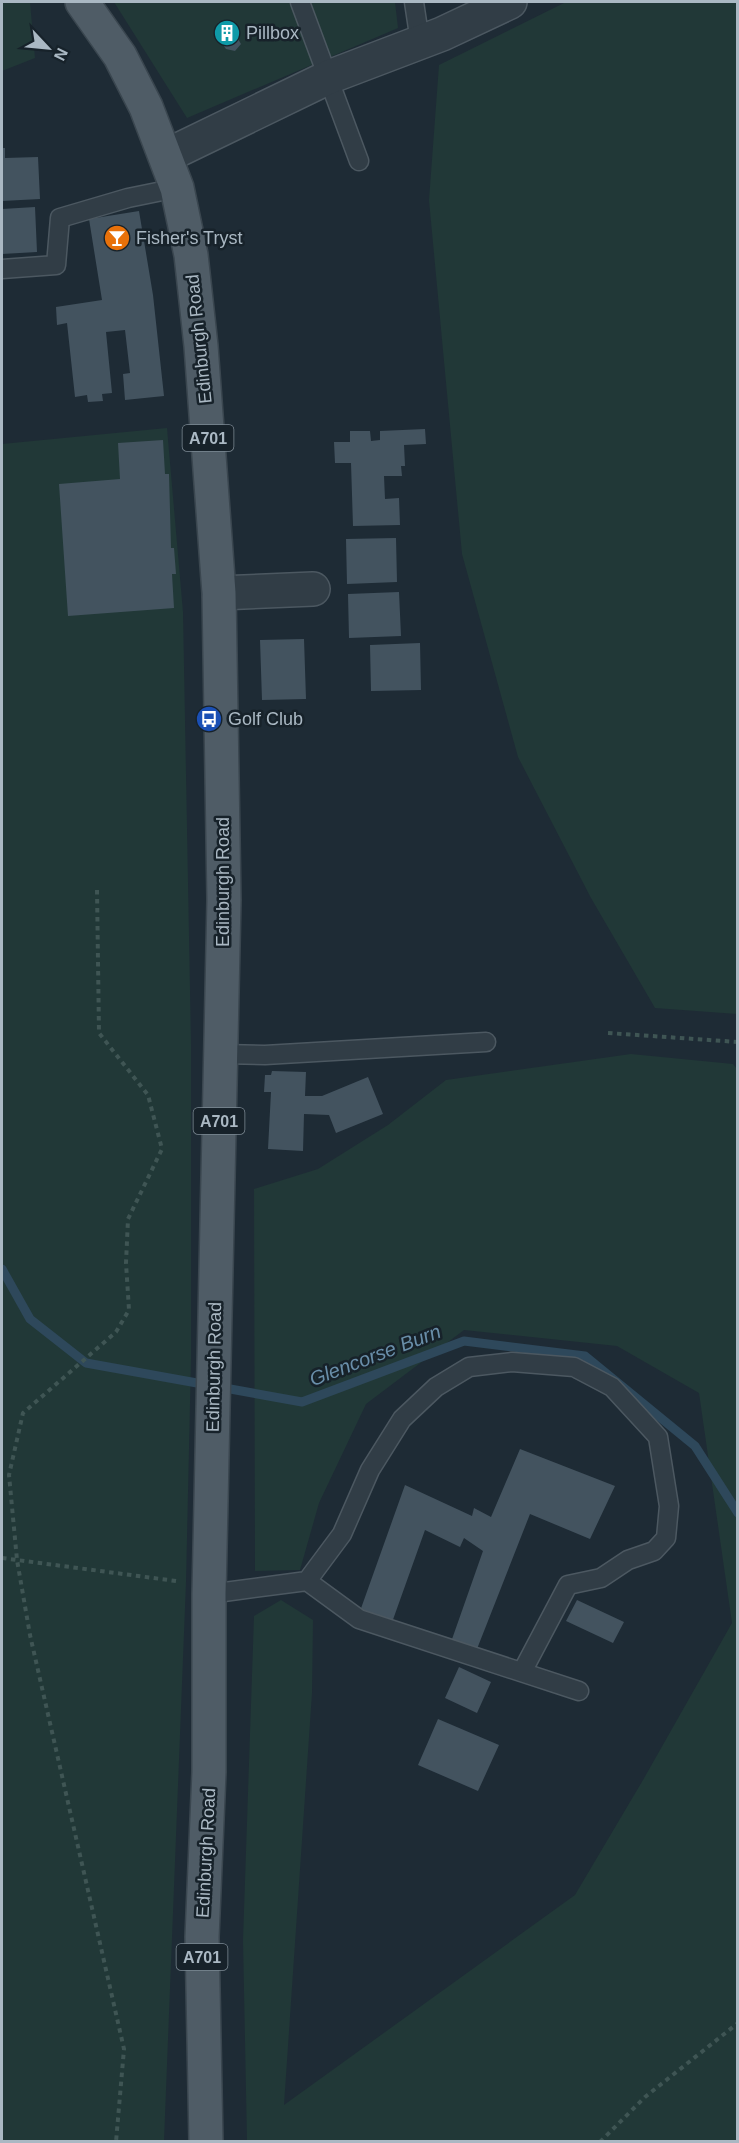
<svg xmlns="http://www.w3.org/2000/svg" width="739" height="2143" viewBox="0 0 739 2143" font-family="Helvetica,sans-serif">
	<rect width="100%" height="100%" fill="#1e2b35"/>
	<!-- green -->
	<path fill="#213837" d="M2,2H30L35,58L2,71Z
		M114,2H395L398,28L187,118Z
		M566,2H737V1014L655,1008L591,898L518,757L462,554L429,200L439,65Z
		M167,428L183,612L191,1044V1359L186,1582L164,2141L2,2142V444Z
		M631,1054L733,1064L737,1069V2141H247L243,1940L254,1616L281,1600L313,1620L312,1693L284,2105L575,1895L643,1780L732,1623L699,1393L617,1346L464,1330L366,1404L319,1503L300,1570L255,1571L254,1189L318,1169L388,1125L446,1080Z"/>
	<g fill="none" stroke-linecap="round" stroke-linejoin="round">
		<!-- stream -->
		<path stroke="#2e485b" stroke-width="9" d="M2,1269L30,1319L86,1363L302,1402L464,1341L585,1356L695,1446L738,1513"/>
	</g>
	<!-- building -->
	<path fill="#43535f" d="M230,25L241,44L235,51L226,49L218,38L221,27Z
		M2,148H5V158L38,157L40,199L2,201Z
		M35,207L37,252L2,254V209Z
		M139,211L153,295L164,396L125,400L123,374L130,373L125,330L106,332L112,393L102,394L103,401L88,402L87,395L75,397L67,323L57,325L56,307L102,300L89,219Z
		M425,429L426,444L404,445L405,466H401L402,476H384L385,499L399,498L400,525L353,526L351,463H335L334,442H350V431H370L371,441L380,440V431Z
		M163,440L165,474H169L171,548H174L176,574H172L174,608L68,616L59,484L120,479L118,443Z
		M396,538L397,582L347,584L346,539Z
		M399,592L401,636L349,638L348,594Z
		M304,639L306,699L262,700L260,640Z
		M420,643L421,690L371,691L370,645Z
		M272,1071L306,1072L305,1096H322L368,1077L383,1114L336,1133L329,1115L304,1114L303,1151L268,1149L271,1092H264L265,1075H271Z
		M520,1449L615,1486L590,1539L530,1514L475,1654L451,1642L483,1551L464,1538L460,1547L425,1530L390,1628L359,1614L405,1485L472,1516L474,1508L491,1517Z
		M577,1600L624,1622L613,1643L566,1621Z
		M459,1667L491,1682L477,1713L445,1698Z
		M438,1719L499,1745L478,1791L418,1765Z"/>
	<g fill="none" stroke-linecap="round" stroke-linejoin="round">
		<!-- service casing -->
		<g stroke="#4c5861" stroke-width="21">
			<path id="service" d="M300,2L359,161
				M414,2L420,42
				M2,269L56,265L60,218L128,198L177,188
				M221,1054L265,1055L486,1042
				M307,1581L342,1534L370,1470L402,1419L436,1387L469,1367L512,1362L574,1367L612,1387L658,1437L669,1506L666,1538L654,1551L628,1560L601,1578L568,1585L522,1672
				M209,1594L307,1581L359,1619L579,1691"/>
		</g>
		<!-- minor casing -->
		<g stroke="#4c5861" stroke-width="36">
			<path id="minor" d="M166,156L329,77L442,34L510,2
				M219,593L313,589"/>
		</g>
		<!-- primary casing -->
		<g stroke="#3a464f" stroke-width="36">
			<path id="primary" d="M82,2L120,56L146,107L177,188L191,255L201,346L219,593L224,900L209,1594V1772L202,1937L206,2142"/>
		</g>
		<!-- path -->
		<path stroke="#3f5554" stroke-width="4" stroke-dasharray="4.5 4.5" stroke-linecap="butt" d="M97,890L99,1033L148,1095L162,1149L128,1219L126,1263L129,1310L116,1332L23,1413L9,1475L17,1560L30,1635L124,2049L116,2142
			M608,1033L738,1042
			M2,1558L176,1581
			M600,2142L645,2097L738,2023"/>
		<!-- service -->
		<use href="#service" stroke="#313d46" stroke-width="18"/>
		<!-- minor -->
		<use href="#minor" stroke="#313d46" stroke-width="33"/>
		<!-- primary -->
		<use href="#primary" stroke="#4f5c66" stroke-width="33"/>
	</g>
	<!-- icons -->
	<defs>
		<g id="building-disc" transform="scale(1.35)"><circle r="9.5" fill="#0f9aa8" stroke="#17222a"/><path d="M-4-6H4V6H1V3H-1V6H-4ZM-2.5-4.3h1.7v1.8h-1.7ZM.8-4.3h1.7v1.8H.8ZM-2.5-1h1.7V.8h-1.7ZM.8-1h1.7V.8H.8Z" fill="#fff"/></g>
		<g id="bar-disc" transform="scale(1.35)"><circle r="9.5" fill="#e8710a" stroke="#17222a"/><path d="M-6-5H6L.8 .8V4.5H3.5V6h-7V4.5H-.8V.8Z" fill="#fff"/></g>
		<g id="bus-disc" transform="scale(1.35)"><circle r="9.5" fill="#1a4fb4" stroke="#17222a"/><path d="M-5-6H5V4H4V6H2V4H-2V6H-4V4H-5ZM-3.5-4V0h7V-4ZM-3.5 1.2v1.5H-2V1.2ZM2 1.2v1.5H3.5V1.2Z" fill="#fff"/></g>
	</defs>
	<g fill-rule="evenodd">
		<use href="#building-disc" x="227" y="33"/>
		<use href="#bar-disc" x="117" y="238"/>
		<use href="#bus-disc" x="209" y="719"/>
	</g>
	<g text-anchor="middle" dominant-baseline="central" stroke-width="5" stroke-linejoin="round" paint-order="stroke">
		<!-- shield labels -->
		<g fill="#17222a" stroke="#7e8b95" stroke-width="1.5">
			<rect x="182.5" y="425" width="51" height="26" rx="4.5"/>
			<rect x="193.5" y="1108" width="51" height="26" rx="4.5"/>
			<rect x="176.5" y="1944" width="51" height="26" rx="4.5"/>
		</g>
		<g font-size="16" font-weight="bold" fill="#aab8c3">
			<text x="208" y="438">A701</text>
			<text x="219" y="1121">A701</text>
			<text x="202" y="1957">A701</text>
		</g>
		<!-- poi labels -->
		<g font-size="18" fill="#aab8c3" stroke="#17222a" text-anchor="start">
			<text x="246" y="33">Pillbox</text>
			<text x="136" y="238">Fisher's Tryst</text>
			<text x="228" y="719">Golf Club</text>
		</g>
		<!-- street labels -->
		<g font-size="18" fill="#aab8c3" stroke="#17222a">
			<text transform="translate(199 339) rotate(-96)">Edinburgh Road</text>
			<text transform="translate(223 882) rotate(-90)">Edinburgh Road</text>
			<text transform="translate(214 1367) rotate(-89)">Edinburgh Road</text>
			<text transform="translate(206 1853) rotate(-87)">Edinburgh Road</text>
		</g>
		<!-- water labels -->
		<g font-size="20" font-style="italic" fill="#698ea9" stroke="#17222a">
			<text transform="translate(375 1355) rotate(-21)">Glencorse Burn</text>
		</g>
	</g>
	<!-- border -->
	<rect width="739" height="2143" fill="none" stroke="#aab8c3" stroke-width="6"/>
	<!-- north arrow -->
	<g transform="translate(48 48) rotate(116)" stroke="#17222a" stroke-width="4.5" paint-order="stroke">
	<path d="M0-4.5L10 22L0 15L-10 22Z" fill="#aab8c3"/>
	<text y="-9" font-size="16" font-weight="bold" text-anchor="middle" fill="#aab8c3">N</text>
	</g>
</svg>
